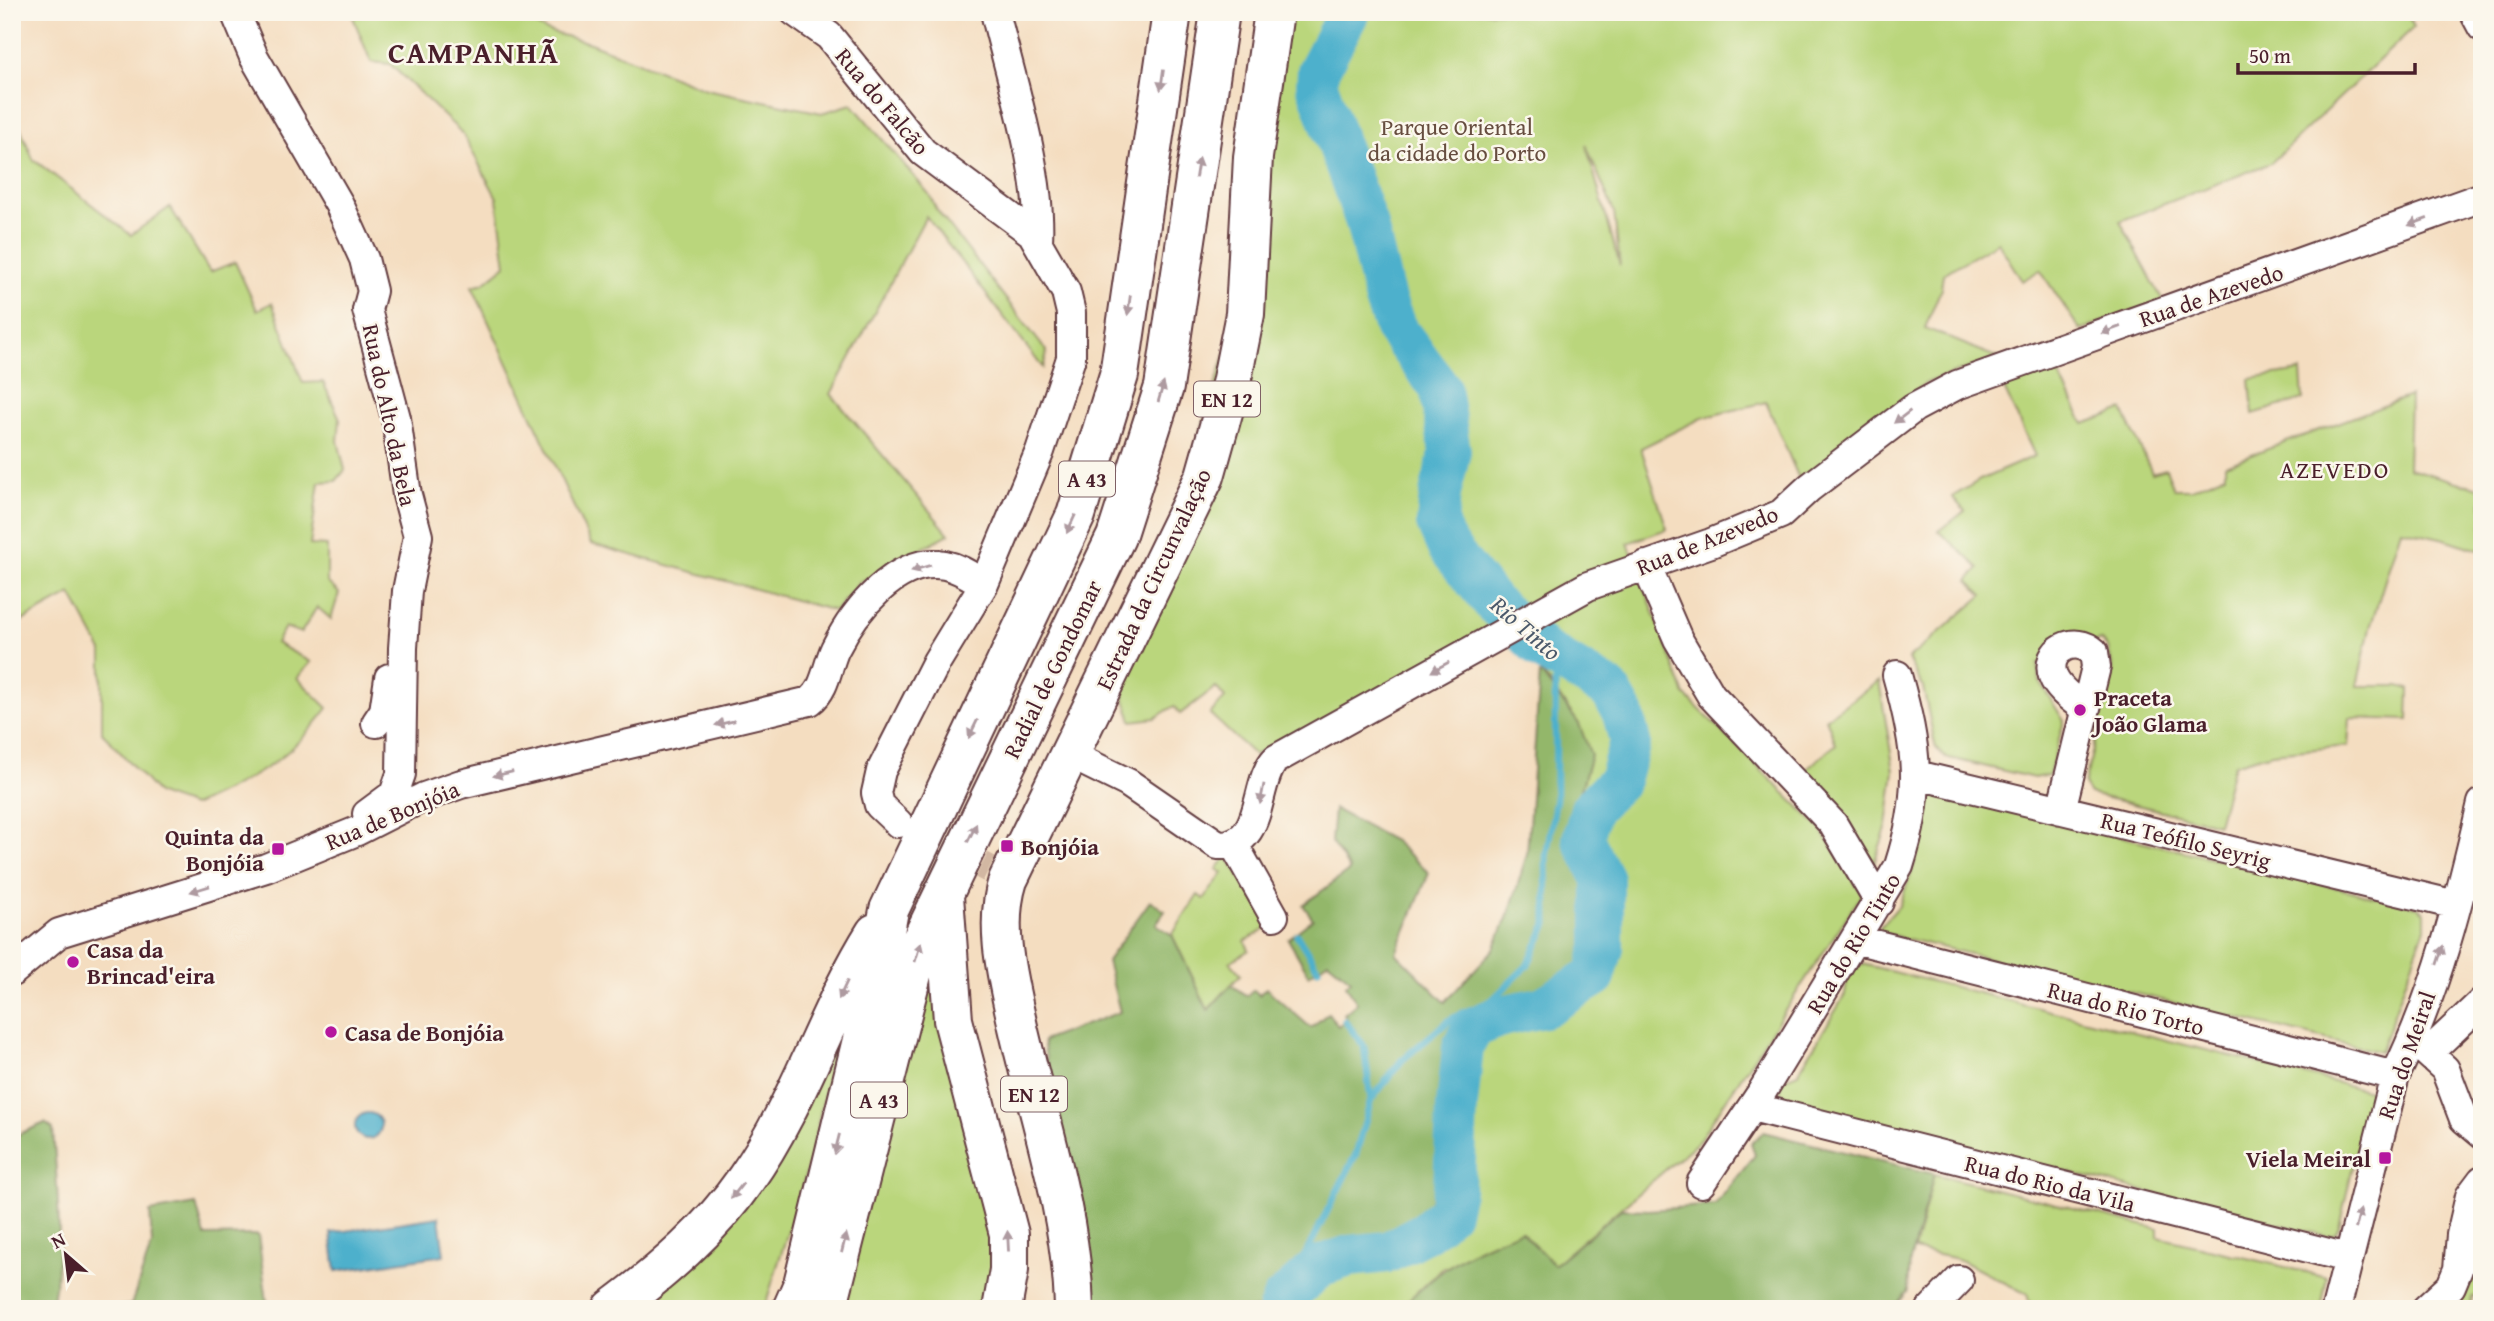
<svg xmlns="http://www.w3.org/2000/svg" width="2494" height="1321" viewBox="0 0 2494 1321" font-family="'Gentium Book Plus',serif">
	<rect width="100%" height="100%" fill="#fbf7ec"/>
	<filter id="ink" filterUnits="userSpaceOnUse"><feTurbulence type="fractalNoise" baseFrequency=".0143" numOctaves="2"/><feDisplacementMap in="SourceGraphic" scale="14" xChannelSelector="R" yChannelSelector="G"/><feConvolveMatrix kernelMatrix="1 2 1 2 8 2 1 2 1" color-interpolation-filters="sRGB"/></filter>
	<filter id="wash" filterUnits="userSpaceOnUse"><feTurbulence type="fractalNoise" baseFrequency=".00686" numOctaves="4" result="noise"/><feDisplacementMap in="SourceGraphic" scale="28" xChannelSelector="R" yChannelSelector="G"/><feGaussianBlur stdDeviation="1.57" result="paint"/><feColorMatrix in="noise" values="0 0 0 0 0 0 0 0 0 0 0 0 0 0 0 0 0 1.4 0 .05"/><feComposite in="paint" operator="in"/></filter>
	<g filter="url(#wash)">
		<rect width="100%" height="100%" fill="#f4ddc0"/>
		<!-- green -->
		<path fill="#bad67b" stroke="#827a53" stroke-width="2" fill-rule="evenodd" d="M351,12H521L524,18L547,31L590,43L706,89L822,113L852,104L929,194L936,209L1047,352L1043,368L926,216L831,394L949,534L860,582L835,611L591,544L472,286L484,283L506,265L497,198L463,134L390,64L371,62Z
			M1288,12H2406L2414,27L2271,163L2120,221L2163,301L2080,330L2040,270L2022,281L1998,242L1943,274L1941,289L1925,328L1998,358L1926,383L1855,435L1800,481L1766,402L1702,418L1641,448L1667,529L1628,543L1685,695L1821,829L1862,894L1698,1142L1554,1265L1443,1267L1399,1309H1269L1323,1250L1390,1238L1442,1168L1441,1081L1447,1050L1469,1017L1548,996L1575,855L1572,821L1579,724L1521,643L1494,624L1294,737L1254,755L1210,714L1225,698L1216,687L1180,714L1174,706L1155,718L1132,721L1120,685L1260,245ZM1586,145L1614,212L1620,266Z
			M12,108L33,159L131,235L170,207L210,272L235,262L257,310L272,303L303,383L323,382L340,419L338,441L345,470L336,481L319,482L310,545L327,546V582L339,593L331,619L317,607L301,633L285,627L276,643L311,662L297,678L328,708C288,761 253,779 193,806L158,794L102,732V651L71,594L22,621L12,601Z
			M2053,363L2084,424L2123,410L2152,473L2166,469L2174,489H2191L2225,475V465L2410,396L2408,468L2482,489V551L2445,539L2401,529L2370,628L2357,686H2399L2409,689L2408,720L2350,718L2348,746L2272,753L2234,764L2218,824L2090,794L2084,785L2113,670L2108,648L2100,640L2038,664L2040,682L2064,721L2049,775L2034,778L1945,757L1936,749L1923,687L1908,659L1983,595L1968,581L1979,568L1939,531L1965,511L1952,497L1980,480L2035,456L2000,380Z
			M2301,371L2303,399L2253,414L2250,379Z
			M1879,681L1894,771L1887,826L1874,863L1836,807L1800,775L1836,744L1826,718Z
			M1930,791L2418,907L2425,912V928L2380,1052L1882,933L1880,927L1899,906L1914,865Z
			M1227,856L1272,926L1245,941L1249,950L1230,962L1241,974L1208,1010L1172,935L1198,895L1204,899L1223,873L1217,869Z
			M934,954L997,1261L987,1309H832Z
			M1862,964L2370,1091L2339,1227L2335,1234L2327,1236L1793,1105L1780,1092L1782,1079L1798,1073L1845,995L1847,981L1855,965Z
			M840,1024L809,1164L764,1309H623L675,1269Z
			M1934,1174L2158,1229V1237L2327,1277L2321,1309H2031L2027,1294L1958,1259L1914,1250Z
			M2482,1267V1295L2472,1297L2470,1309H2437L2464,1274Z"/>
		<!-- forest -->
		<path fill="#93b76b" stroke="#6e6b4b" stroke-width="2" d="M1540,672L1579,724L1591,755L1572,821L1576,855L1590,886V930L1580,971L1548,995L1469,1017L1447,1050L1441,1081L1442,1168L1424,1220L1390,1238L1323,1250L1273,1309H1090L1043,1041L1120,1012L1107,961L1150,901L1165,911L1156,924L1172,935L1208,1010L1231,985L1247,996L1254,990L1259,995L1266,988L1311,1028L1328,1013L1338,1026L1347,1019L1344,1014L1357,1003L1346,985L1351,980L1328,961L1309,975L1288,939L1313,919L1303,905L1350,870L1331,842L1334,809L1394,841L1429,873L1396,953L1445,1002L1494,949L1510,911L1527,854Z
			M45,1123L53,1129C57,1190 65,1249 51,1309H12V1137Z
			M1763,1132L1934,1174L1910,1261L1908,1291L1893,1309H1399C1443,1267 1463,1252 1521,1231L1554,1265L1621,1209L1649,1210L1715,1205L1755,1155L1751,1144Z
			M196,1204L205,1236L258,1235L268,1309H105L131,1305L152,1244L150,1212Z"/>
		<!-- water -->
		<path fill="#4db0cc" stroke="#4c687c" stroke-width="2" d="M355 1126a13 13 0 1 1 26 0a13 13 0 1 1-26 0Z
			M439,1217L444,1255L336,1271L331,1233Z"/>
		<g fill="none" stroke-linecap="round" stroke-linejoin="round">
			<!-- stream -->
			<path stroke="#4db0cc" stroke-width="7" d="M1297,935L1318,969
				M1371,1100L1402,1060L1451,1019L1489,1003L1527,966L1547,924L1546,857L1556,798L1555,663
				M1283,1299L1356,1154L1371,1100L1364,1046L1345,1021"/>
			<!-- river -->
			<path stroke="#4db0cc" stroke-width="42" d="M1279,1309L1283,1299L1320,1266L1349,1256L1388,1252L1427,1231L1449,1212L1454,1191L1457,1105L1463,1047L1472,1028L1501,1016L1544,1007L1595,976L1603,948V879L1583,839L1591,809L1619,780L1630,742L1623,713L1610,690L1543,650L1493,603L1447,546L1437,523L1440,494L1450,451L1440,388L1396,329L1385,300L1366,222L1317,85L1318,71L1349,12"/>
		</g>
	</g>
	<g filter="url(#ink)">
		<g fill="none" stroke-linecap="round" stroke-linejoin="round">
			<!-- street-tunnel -->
			<path stroke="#d2b7a2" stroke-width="28" stroke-dasharray="28 14" stroke-linecap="butt" d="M907,827L989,869"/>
			<!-- street casing -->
			<g stroke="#643c41" stroke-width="32">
				<path id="street" d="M235,12L254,57L339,204L364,259L372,291L367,310L396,418L407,495L418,536L407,591L403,648L401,774L394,794L367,814
					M795,12L829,36L923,152L1032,233L1066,292L1071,313V358L1040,451L984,584L937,661L881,771L876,793L879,805L898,823
					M995,12C1011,79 1042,174 1038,241
					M2474,12L2482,27
					M1646,565L1678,639L1711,695L1833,824L1879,902
					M376,723L384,711L389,678
					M1071,755L1128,783L1218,845C1266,847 1253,781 1276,759L1588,586L1711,543L1781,514L1809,488L1914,408L1957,385L2482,197
					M1917,775L2456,905
					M2061,810L2096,667L2094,652C2076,635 2044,649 2053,676C2058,690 2074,700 2085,709
					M1233,843L1274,916
					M1858,940L2395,1076
					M12,972L59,933L266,868L357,831L424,797L461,784L810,701C826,689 827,666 835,649C854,611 897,556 945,565C960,568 972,577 984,584
					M2413,1040L2445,1069L2464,1119L2482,1134
					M2429,1052L2482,1002
					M1752,1107L2348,1258
					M1701,1183L1760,1095L1899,866C1923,791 1918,750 1897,675
					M1931,1309L1959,1280
					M2336,1309L2395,1076C2437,991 2461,894 2482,803
					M2426,1309L2451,1286L2458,1269L2461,1235L2470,1196L2482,1180"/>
			</g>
			<!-- primary casing -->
			<g stroke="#643c41" stroke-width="42">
				<path id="primary" d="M1074,1309C1072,1213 1039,1119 1018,1027C1008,980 993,927 1008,880L1205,476L1231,384L1245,314L1253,157L1274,12"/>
			</g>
			<!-- highway casing -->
			<g stroke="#643c41" stroke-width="42">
				<path id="highway" d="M944,896L953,1020L1009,1234V1270L1002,1309
					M612,1309C663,1271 710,1231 746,1179C800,1103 826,1011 875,933
					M792,1309L803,1284L874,990L889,910L1076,515L1119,375L1172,12
					M824,1309L831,1293L920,943L1116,537L1164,387L1220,12"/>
			</g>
			<!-- street -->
			<use href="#street" stroke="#fff" stroke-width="28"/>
			<!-- primary -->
			<use href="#primary" stroke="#fff" stroke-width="38"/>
			<!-- highway -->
			<use href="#highway" stroke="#fff" stroke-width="38"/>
		</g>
		<!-- one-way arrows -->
		<defs><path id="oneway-solid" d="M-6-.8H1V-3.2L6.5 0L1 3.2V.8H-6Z" transform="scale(1.75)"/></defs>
		<g fill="#ae9aa0">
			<use href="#oneway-solid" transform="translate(1162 80) rotate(98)"/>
			<use href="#oneway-solid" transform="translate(1197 168) rotate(-81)"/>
			<use href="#oneway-solid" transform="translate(2418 222) rotate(160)"/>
			<use href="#oneway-solid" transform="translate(1129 305) rotate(98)"/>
			<use href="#oneway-solid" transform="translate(2111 330) rotate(160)"/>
			<use href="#oneway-solid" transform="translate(1161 392) rotate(-74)"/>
			<use href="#oneway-solid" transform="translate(1902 417) rotate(143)"/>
			<use href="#oneway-solid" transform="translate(1071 524) rotate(115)"/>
			<use href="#oneway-solid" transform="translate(921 568) rotate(164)"/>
			<use href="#oneway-solid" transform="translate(1440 667) rotate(151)"/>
			<use href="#oneway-solid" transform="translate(725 723) rotate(167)"/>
			<use href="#oneway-solid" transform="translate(973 729) rotate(116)"/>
			<use href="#oneway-solid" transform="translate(503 774) rotate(167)"/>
			<use href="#oneway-solid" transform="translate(1262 794) rotate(101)"/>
			<use href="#oneway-solid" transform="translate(972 833) rotate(-64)"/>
			<use href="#oneway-solid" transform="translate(200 889) rotate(163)"/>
			<use href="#oneway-solid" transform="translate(918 952) rotate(-73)"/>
			<use href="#oneway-solid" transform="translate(2440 955) rotate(-72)"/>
			<use href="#oneway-solid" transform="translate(843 990) rotate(115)"/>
			<use href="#oneway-solid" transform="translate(837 1144) rotate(104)"/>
			<use href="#oneway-solid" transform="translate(737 1191) rotate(128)"/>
			<use href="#oneway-solid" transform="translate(2358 1219) rotate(-76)"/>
			<use href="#oneway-solid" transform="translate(1008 1241) rotate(-93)"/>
			<use href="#oneway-solid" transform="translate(844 1243) rotate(-76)"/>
		</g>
	</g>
	<!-- markers -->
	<g fill="#b5179e" stroke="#fbf7ec" stroke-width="2.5">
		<circle cx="2080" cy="710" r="7"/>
		<rect x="1000" y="839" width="14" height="14" rx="3.5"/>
		<rect x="271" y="842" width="14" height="14" rx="3.5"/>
		<circle cx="73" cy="962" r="7"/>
		<circle cx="331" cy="1032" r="7"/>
		<rect x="2378" y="1151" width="14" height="14" rx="3.5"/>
	</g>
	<g text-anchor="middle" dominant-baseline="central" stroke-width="5" stroke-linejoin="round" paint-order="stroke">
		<!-- shield labels -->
		<g fill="#fbf7ec" stroke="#7f6065" stroke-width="2">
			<rect x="1194" y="381.5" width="66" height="35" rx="5"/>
			<rect x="1059" y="461.5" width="56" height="35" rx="5"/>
			<rect x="1001" y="1076.5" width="66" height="35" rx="5"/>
			<rect x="851" y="1082.5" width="56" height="35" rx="5"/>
		</g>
		<g font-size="21" font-weight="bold" fill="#4a1f2b">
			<text x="1227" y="399">EN 12</text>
			<text x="1087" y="479">A 43</text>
			<text x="1034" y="1094">EN 12</text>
			<text x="879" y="1100">A 43</text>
		</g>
		<!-- street labels -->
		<g font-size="23" fill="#4a1f2b" stroke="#fbf7ec">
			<text transform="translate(883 101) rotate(50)">Rua do Falcão</text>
			<text transform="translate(2211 295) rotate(-19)">Rua de Azevedo</text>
			<text transform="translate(390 415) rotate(78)">Rua do Alto da Bela</text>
			<text transform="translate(1707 540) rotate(-22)">Rua de Azevedo</text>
			<text transform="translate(1153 579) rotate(-65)">Estrada da Circunvalação</text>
			<text transform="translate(1052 669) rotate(-64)">Radial de Gondomar</text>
			<text transform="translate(392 815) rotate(-23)">Rua de Bonjóia</text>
			<text transform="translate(2186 840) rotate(14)">Rua Teófilo Seyrig</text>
			<text transform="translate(1853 943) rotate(-59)">Rua do Rio Tinto</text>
			<text transform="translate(2126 1008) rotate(14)">Rua do Rio Torto</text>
			<text transform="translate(2406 1055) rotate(-71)">Rua do Meiral</text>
			<text transform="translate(2050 1183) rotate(14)">Rua do Rio da Vila</text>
		</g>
		<!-- park labels -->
		<g font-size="23" fill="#664d3f" stroke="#fbf7ec">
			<text x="1457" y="126">Parque Oriental<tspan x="1457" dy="26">da cidade do Porto</tspan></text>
		</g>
		<!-- poi labels -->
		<g font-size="23" font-weight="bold" fill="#4a1f2b" stroke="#fbf7ec" text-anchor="start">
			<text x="2094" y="697">Praceta<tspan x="2094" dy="26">João Glama</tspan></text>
			<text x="264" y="836" text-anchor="end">Quinta da<tspan x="264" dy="26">Bonjóia</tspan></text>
			<text x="1021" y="846">Bonjóia</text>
			<text x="87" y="949">Casa da<tspan x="87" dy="26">Brincad'eira</tspan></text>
			<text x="345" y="1032">Casa de Bonjóia</text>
			<text x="2371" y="1158" text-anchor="end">Viela Meiral</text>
		</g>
		<!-- neighbourhood labels -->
		<g font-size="24" letter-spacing="2" fill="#4a1f2b" stroke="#fbf7ec">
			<text x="2335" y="469">AZEVEDO</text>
		</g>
		<!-- water labels -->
		<g font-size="24" font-style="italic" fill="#4b596b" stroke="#fbf7ec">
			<text transform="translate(1526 628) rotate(41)">Rio Tinto</text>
		</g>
		<!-- district labels -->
		<g font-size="30" font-weight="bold" letter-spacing="2" fill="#4a1f2b" stroke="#fbf7ec">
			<text x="474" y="52">CAMPANHÃ</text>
		</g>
	</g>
	<!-- margin -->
	<rect width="2494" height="1321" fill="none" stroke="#fbf7ec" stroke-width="42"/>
	<!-- north arrow -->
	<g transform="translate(66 1255) rotate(332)" stroke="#fbf7ec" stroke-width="5" paint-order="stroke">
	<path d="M0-5L12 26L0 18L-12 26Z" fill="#4a1f2b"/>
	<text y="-10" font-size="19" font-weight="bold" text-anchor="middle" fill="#4a1f2b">N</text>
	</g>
	<!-- scale -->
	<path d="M2238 63v10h177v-10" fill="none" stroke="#4a1f2b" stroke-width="3.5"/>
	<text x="2249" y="63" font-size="21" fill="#4a1f2b" stroke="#fbf7ec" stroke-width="5" paint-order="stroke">50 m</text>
</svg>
